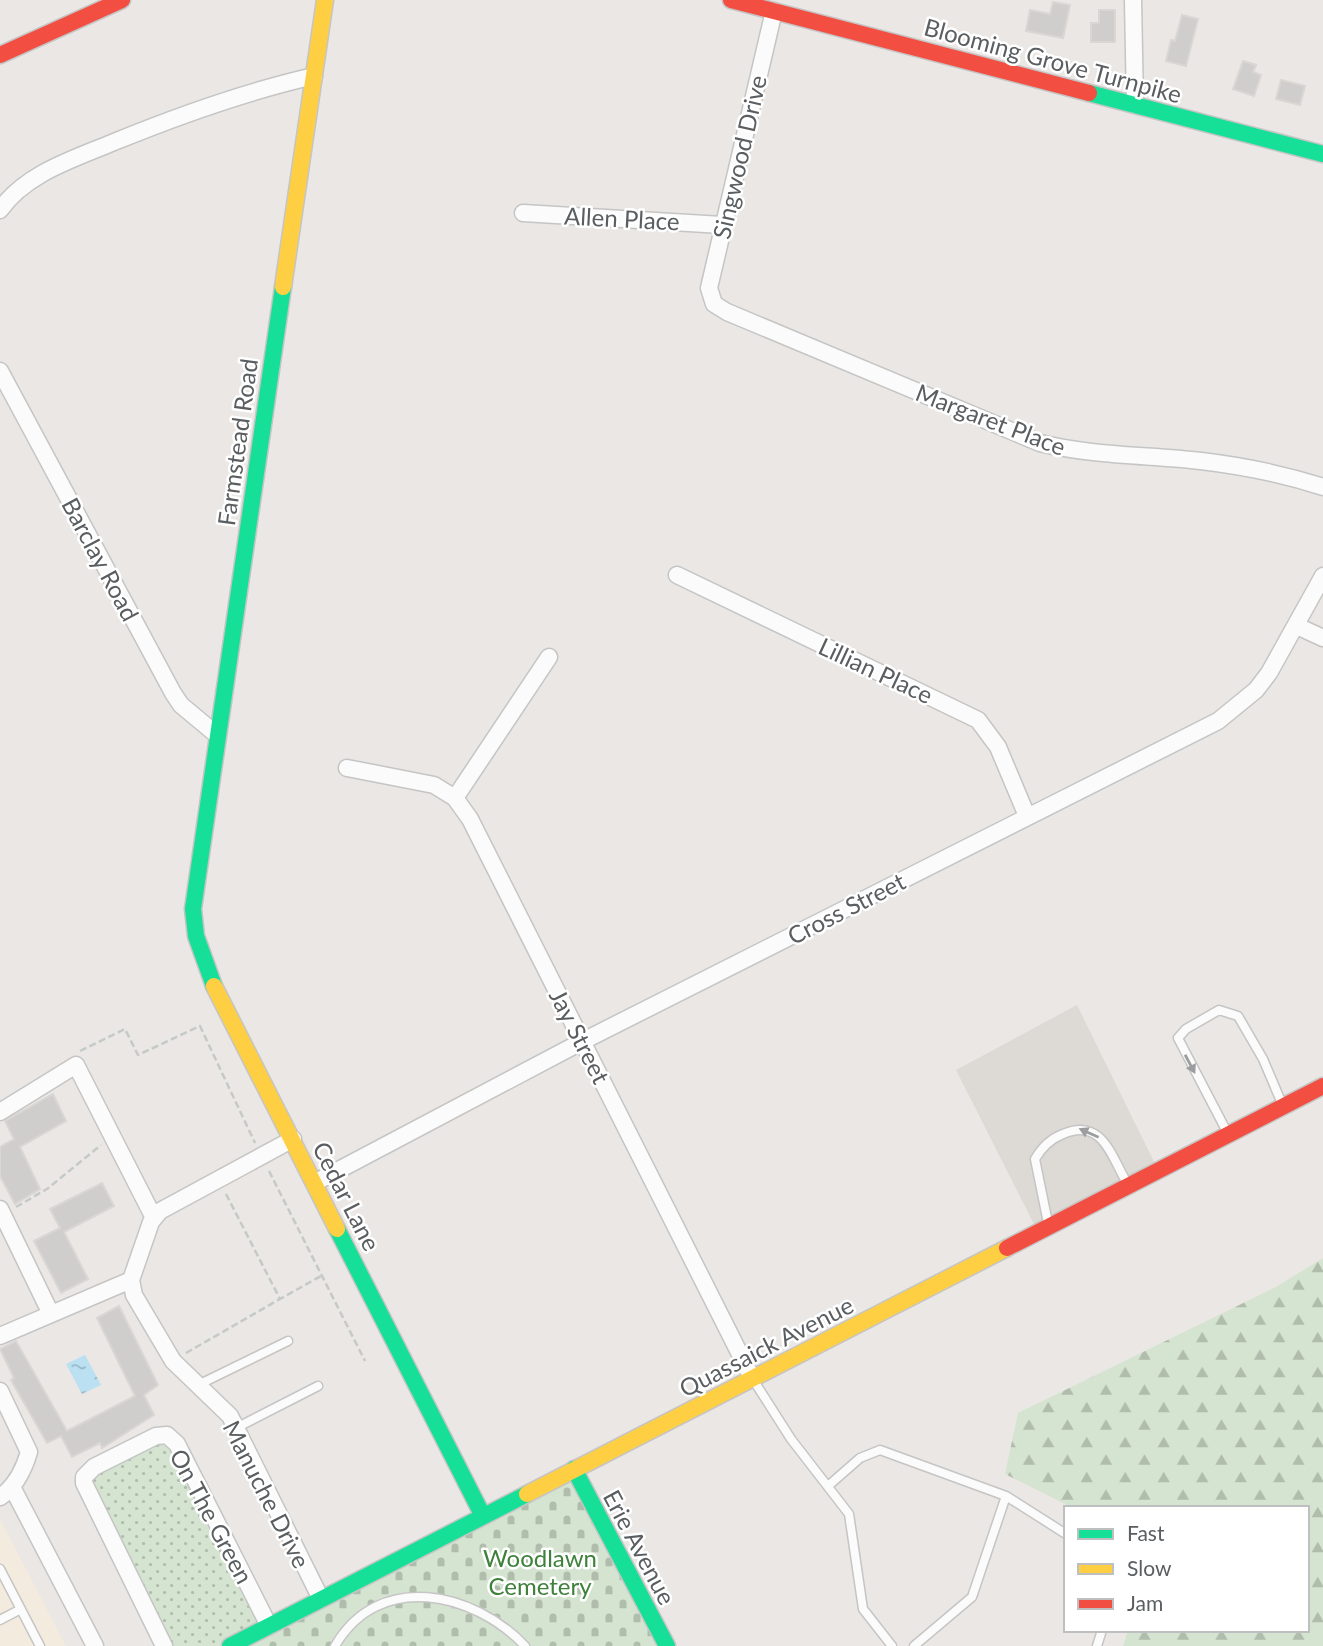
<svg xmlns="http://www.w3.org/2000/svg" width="1323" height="1646" viewBox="0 0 1323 1646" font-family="Lato,sans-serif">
	<defs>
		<pattern id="grass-dots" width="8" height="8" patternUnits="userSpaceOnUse" patternTransform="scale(1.75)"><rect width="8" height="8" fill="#d5e4d0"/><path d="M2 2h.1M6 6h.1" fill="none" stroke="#b0bcac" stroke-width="1.8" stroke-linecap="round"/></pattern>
		<pattern id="forest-firs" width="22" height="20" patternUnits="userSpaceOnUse" patternTransform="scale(1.75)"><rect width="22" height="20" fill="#d5e4d0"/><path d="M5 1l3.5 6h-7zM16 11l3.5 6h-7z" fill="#b0bcac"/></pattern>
		<pattern id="cemetery-stones" width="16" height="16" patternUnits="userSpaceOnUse" patternTransform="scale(1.75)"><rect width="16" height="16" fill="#d5e4d0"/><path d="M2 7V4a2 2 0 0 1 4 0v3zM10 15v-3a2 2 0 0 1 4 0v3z" fill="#b0bcac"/></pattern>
		<pattern id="water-ripples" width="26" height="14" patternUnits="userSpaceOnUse" patternTransform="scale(1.75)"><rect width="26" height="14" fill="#bae0f2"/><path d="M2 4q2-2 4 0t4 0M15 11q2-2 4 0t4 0" fill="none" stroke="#9ab9c7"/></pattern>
	</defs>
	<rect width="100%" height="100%" fill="#eae7e4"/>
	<!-- commercial -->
	<path fill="#f3ebdd" d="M0,1519L66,1646H0Z"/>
	<!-- education -->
	<path fill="#ddd9d4" d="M1077,1005L1158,1170L1038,1232L956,1070Z"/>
	<!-- grass -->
	<path fill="url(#grass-dots)" d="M167,1435L269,1626L230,1646H164L84,1477Z"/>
	<!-- forest -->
	<path fill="url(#forest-firs)" d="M1323,1258V1646H1123L1128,1630H1307V1508H1073L1005,1474L1018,1413L1276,1287Z"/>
	<!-- cemetery -->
	<path fill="url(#cemetery-stones)" d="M574,1469L666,1646H230Z"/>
	<!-- water -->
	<path fill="url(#water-ripples)" d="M85,1355L101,1385L82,1394L66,1364Z"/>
	<!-- building -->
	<path fill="#d0cecd" stroke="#d9d6d4" stroke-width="2" d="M1053,2L1070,5L1063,38L1026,31L1030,10L1050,14Z
		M1099,10H1115V42H1091V23H1099Z
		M1182,15L1198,19L1186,66L1166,61L1171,40L1175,41Z
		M1243,61L1256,65L1253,72L1261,75L1254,96L1233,89Z
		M1281,80L1305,86L1300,105L1276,99Z
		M53,1094L66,1121L20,1147L40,1189L15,1204L0,1176V1147L14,1139L5,1121Z
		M102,1183L114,1206L64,1232L88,1279L61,1293L34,1241L60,1228L50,1209Z
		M119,1306L158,1385L144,1395L154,1415L102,1448L100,1443L72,1457L61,1436L47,1443L11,1380L14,1378L0,1349L16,1341L67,1431L135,1396L97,1318Z"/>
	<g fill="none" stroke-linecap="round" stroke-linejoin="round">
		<!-- lane casing -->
		<g stroke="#c5c5c5" stroke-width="11">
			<path id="lane" d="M1227,1132L1178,1038L1186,1029L1219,1010L1238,1016L1263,1059L1283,1106
				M1048,1223L1035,1159C1042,1147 1050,1139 1063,1134C1102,1117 1111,1156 1127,1183
				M754,1381L791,1439L849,1514L863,1609L892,1646
				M198,1385L288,1341
				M236,1428L318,1386
				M828,1486L860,1458L880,1450L1006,1496L1066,1534
				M0,1569L40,1646
				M0,1620L21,1609
				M335,1646C379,1570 474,1592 525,1646
				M914,1646L972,1597L1006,1496
				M1097,1646L1102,1630"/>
		</g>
		<!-- street casing -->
		<g stroke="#c5c5c5" stroke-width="19">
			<path id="street" d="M1133,0L1135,105
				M774,11L709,288L714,304L727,312L1040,443C1093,456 1147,455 1201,461C1243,466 1283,474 1323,487
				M0,210C26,173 74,159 114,142C180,115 244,92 314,76
				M523,213L722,225
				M0,371L173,693L181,705L217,735
				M677,575L978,720L998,747L1027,816
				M1297,626L1323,638
				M347,768L434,785L455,798L470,819L752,1378
				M455,798L549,657
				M0,1112L76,1065L154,1218
				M293,1139L160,1211L151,1222L131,1280L134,1295L173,1361L230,1416L321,1599
				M316,1182L583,1041L1218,721L1256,690L1269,673L1323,576
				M0,1209L51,1314
				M0,1336L131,1280
				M0,1391L29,1452C24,1469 15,1487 0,1497
				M12,1487L95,1646
				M164,1646L84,1483V1477L94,1467L156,1436L167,1435L177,1444L269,1626"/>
		</g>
		<!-- fast casing -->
		<g stroke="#c5c5c5" stroke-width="19">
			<path id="fast" d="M1089,93L1323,154
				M214,986L196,936L193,909L283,287
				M337,1229L483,1516
				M574,1469L667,1646
				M230,1646L527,1494"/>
		</g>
		<!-- slow casing -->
		<g stroke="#c5c5c5" stroke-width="19">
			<path id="slow" d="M283,287L325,0
				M214,986L337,1229
				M527,1494L1007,1248"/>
		</g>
		<!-- jam casing -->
		<g stroke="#c5c5c5" stroke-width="19">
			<path id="jam" d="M731,0L1089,93
				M0,55L122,0
				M1007,1248L1323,1086"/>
		</g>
		<!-- path -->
		<path stroke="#c5cac7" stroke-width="2.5" stroke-dasharray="7 3.5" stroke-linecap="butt" d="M80,1051L125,1029L138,1055L200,1026L255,1143
			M269,1171L365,1361
			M226,1194L280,1299L321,1276
			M16,1207L47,1189L101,1145
			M186,1353L280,1299"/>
		<!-- lane -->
		<use href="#lane" stroke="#fcfbfb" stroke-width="8"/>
		<!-- street -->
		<use href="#street" stroke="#fcfbfb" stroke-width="16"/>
		<!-- fast -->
		<use href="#fast" stroke="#16e098" stroke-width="16"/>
		<!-- slow -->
		<use href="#slow" stroke="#ffcf43" stroke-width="16"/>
		<!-- jam -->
		<use href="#jam" stroke="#f24e42" stroke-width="16"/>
	</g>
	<!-- one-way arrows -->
	<defs><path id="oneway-solid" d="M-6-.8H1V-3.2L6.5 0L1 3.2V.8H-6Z" transform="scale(1.75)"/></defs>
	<g fill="#9b9d9f">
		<use href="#oneway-solid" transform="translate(1190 1064) rotate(62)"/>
		<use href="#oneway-solid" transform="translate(1089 1133) rotate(-156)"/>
	</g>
	<g text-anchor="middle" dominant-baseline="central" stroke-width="5" stroke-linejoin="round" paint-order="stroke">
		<!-- street labels -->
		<g font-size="24" fill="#5a5e61" stroke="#fff">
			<text transform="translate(1053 60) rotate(15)">Blooming Grove Turnpike</text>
			<text transform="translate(739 157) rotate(-77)">Singwood Drive</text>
			<text transform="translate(622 218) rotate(3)">Allen Place</text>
			<text transform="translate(991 419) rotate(21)">Margaret Place</text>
			<text transform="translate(237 442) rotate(-82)">Farmstead Road</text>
			<text transform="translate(101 559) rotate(62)">Barclay Road</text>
			<text transform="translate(876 670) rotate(25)">Lillian Place</text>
			<text transform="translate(846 908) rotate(-27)">Cross Street</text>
			<text transform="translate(580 1036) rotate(63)">Jay Street</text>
			<text transform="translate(347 1196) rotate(63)">Cedar Lane</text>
			<text transform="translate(766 1346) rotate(-27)">Quassaick Avenue</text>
			<text transform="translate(267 1494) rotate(63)">Manuche Drive</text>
			<text transform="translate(212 1516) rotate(62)">On The Green</text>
			<text transform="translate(640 1547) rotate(62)">Erie Avenue</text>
		</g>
		<!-- park labels -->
		<g font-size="24" fill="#3f803b" stroke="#fff">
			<text x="540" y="1557">Woodlawn<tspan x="540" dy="28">Cemetery</tspan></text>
		</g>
	</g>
	<!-- legend -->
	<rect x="1064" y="1506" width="245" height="126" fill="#ffffff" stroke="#bdbfc0" stroke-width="2"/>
	<rect x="1078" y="1529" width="35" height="10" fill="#16e098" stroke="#bdbfc0" stroke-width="2"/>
	<text x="1127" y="1541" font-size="21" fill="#5a5e61">Fast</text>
	<rect x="1078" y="1564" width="35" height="10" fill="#ffcf43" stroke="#bdbfc0" stroke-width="2"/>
	<text x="1127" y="1576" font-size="21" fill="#5a5e61">Slow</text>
	<rect x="1078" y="1599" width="35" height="10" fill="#f24e42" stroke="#bdbfc0" stroke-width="2"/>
	<text x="1127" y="1611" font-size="21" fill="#5a5e61">Jam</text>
</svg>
